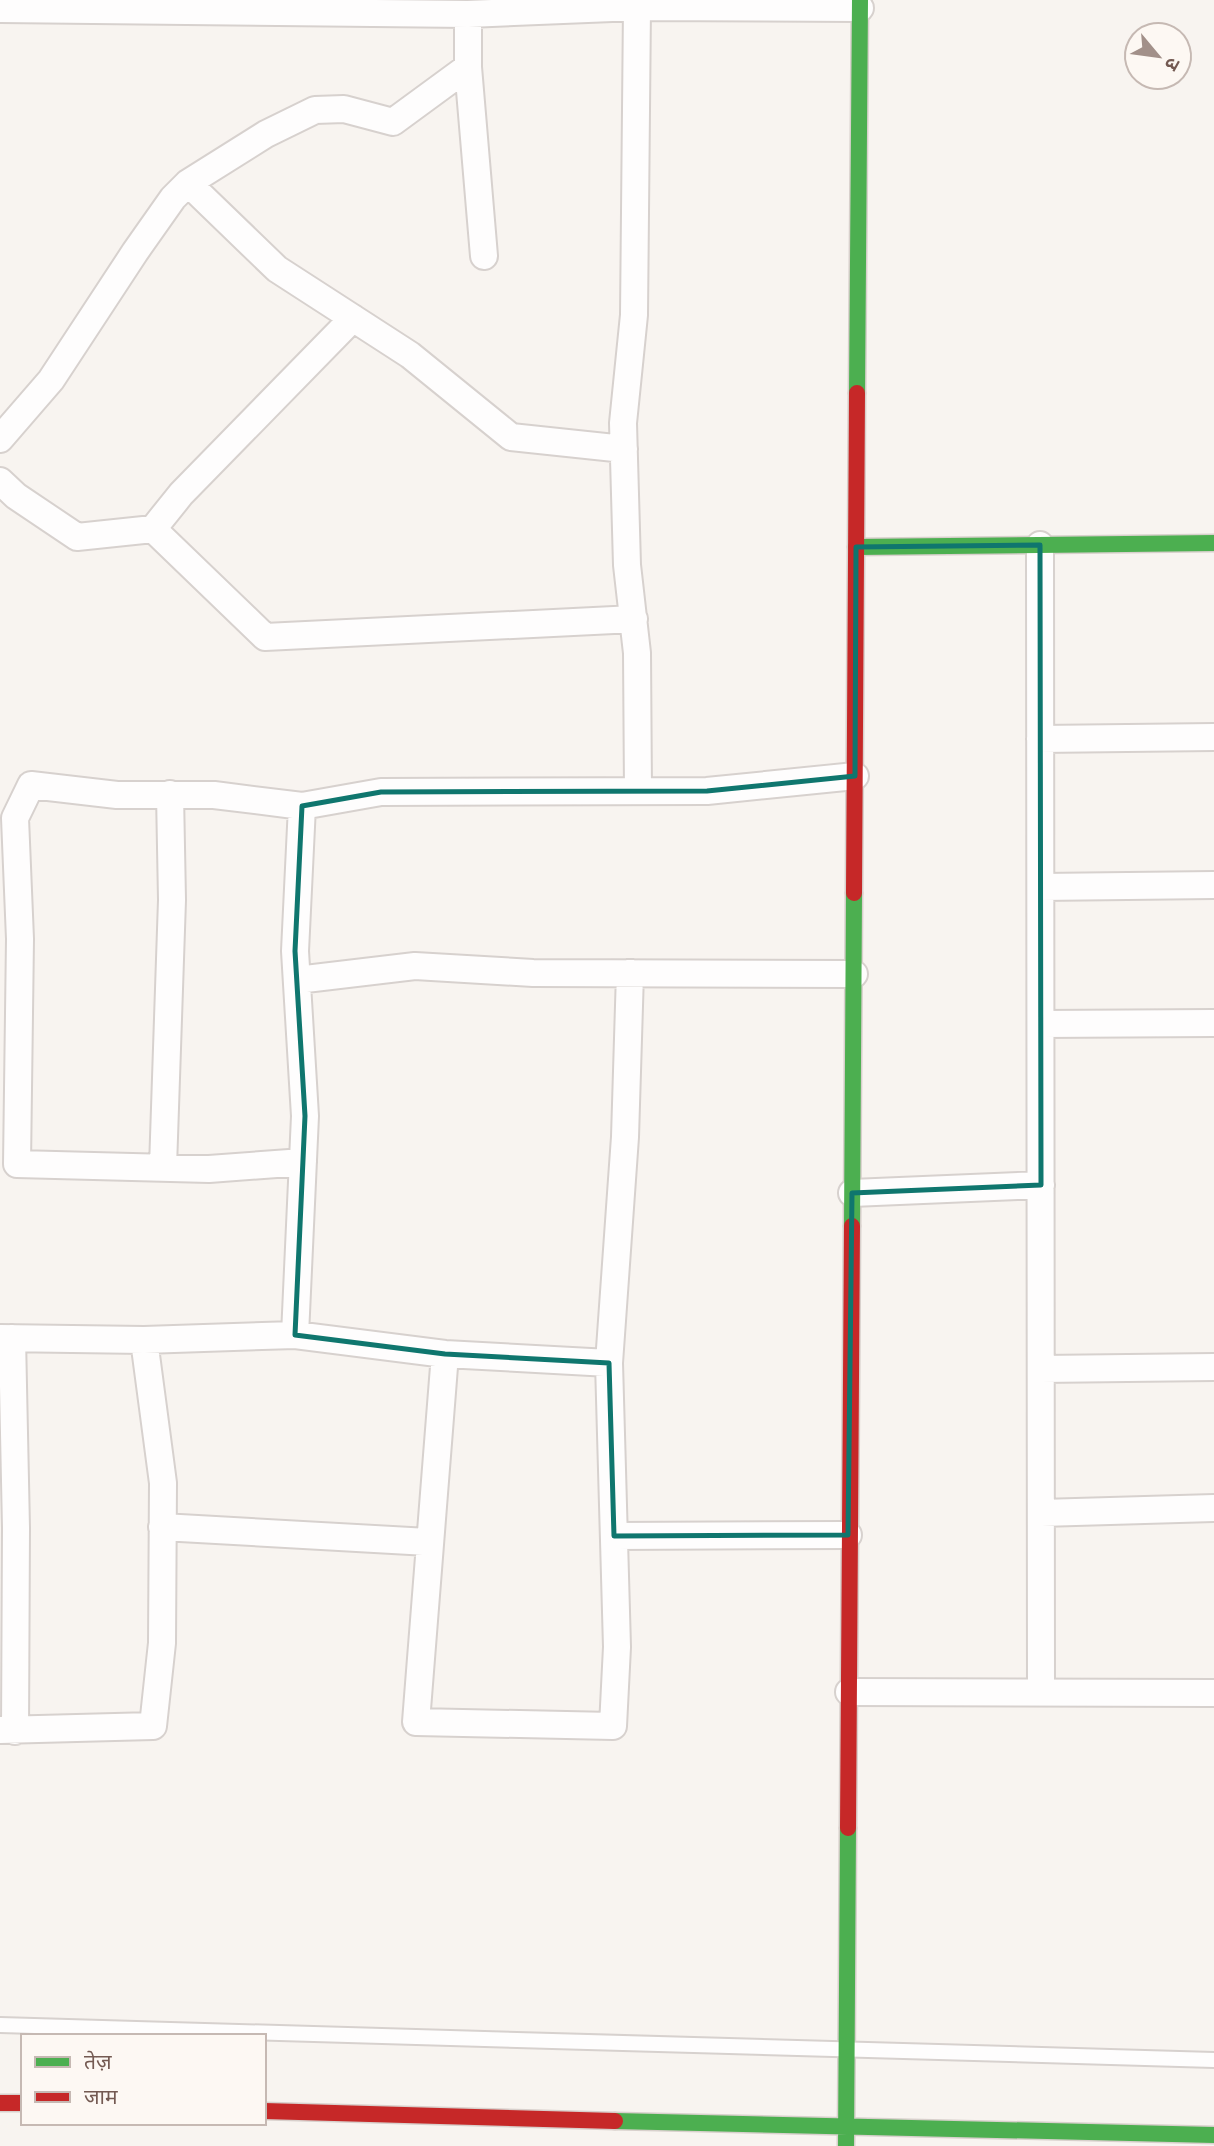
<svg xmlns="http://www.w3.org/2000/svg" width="1214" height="2146" viewBox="0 0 1214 2146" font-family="'PT Sans','Noto Sans Devanagari',sans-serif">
	<rect width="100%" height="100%" fill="#f8f4f0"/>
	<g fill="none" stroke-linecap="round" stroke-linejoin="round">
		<!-- lane casing -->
		<g stroke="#d7d1ce" stroke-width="18">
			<path id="lane" d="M0,2025L1214,2060"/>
		</g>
		<!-- street casing -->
		<g stroke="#d7d1ce" stroke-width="30">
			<path id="street" d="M637,7L634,315L623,423L627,565L637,653L638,791
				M0,9L468,14L637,7L860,8
				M468,14V67L484,256
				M188,183L277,269L410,355L511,437L624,449
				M0,439L51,380L135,252L173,198L188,183L266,134L315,110L344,109L393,122L468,67
				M0,481L16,496L77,537L153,529L265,637L634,619
				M153,529L181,494L353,318
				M1040,545L1041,1692
				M1040,739L1214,737
				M1041,887L1214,885
				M297,980L415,966L533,973L854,974
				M1041,1024L1214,1023
				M303,1162L209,1169L17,1164L20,939L15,818L31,785L117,795H214L302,806L381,792L707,791L855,776
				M163,1167L172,900L170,794
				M852,1193L1041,1185
				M295,1335L305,1116L295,951L302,806
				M0,1338L144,1340L295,1335L445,1354L609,1363
				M12,1338L16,1528L15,1731
				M445,1354L416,1722L613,1726L617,1647L609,1363L625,1137L630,973
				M1041,1369L1214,1367
				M1041,1513L1214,1508
				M162,1527L428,1542
				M614,1536L848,1535
				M849,1692L1214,1693
				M0,1730L153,1726L162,1643L163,1483L144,1340"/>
		</g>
		<!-- fast casing -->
		<g stroke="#d8d0cc" stroke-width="19">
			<path id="fast" d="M857,393L860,0
				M856,547L1214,543
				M852,1226L854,893
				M615,2121L1214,2135
				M846,2146L848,1828"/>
		</g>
		<!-- jam casing -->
		<g stroke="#d8d0cc" stroke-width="19">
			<path id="jam" d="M854,893L857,393
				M848,1828L852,1226
				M0,2103H23
				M264,2111L615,2121"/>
		</g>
		<!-- lane -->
		<use href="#lane" stroke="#fefdfd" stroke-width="14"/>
		<!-- street -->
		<use href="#street" stroke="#fefdfd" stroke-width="26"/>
		<!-- fast -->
		<use href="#fast" stroke="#4caf50" stroke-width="16"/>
		<!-- jam -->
		<use href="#jam" stroke="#c62828" stroke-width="16"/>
	</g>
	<!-- marked area -->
	<path fill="none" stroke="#0f766e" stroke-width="5" stroke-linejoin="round" d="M1040,545L1041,1185L852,1193L848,1535L614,1536L609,1363L445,1354L295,1335L305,1116L295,951L302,806L381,792L707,791L855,776L856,547Z"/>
	<!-- legend -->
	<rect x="21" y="2034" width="245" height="91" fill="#fdf8f3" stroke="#c6b9b3" stroke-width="2"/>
	<rect x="35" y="2057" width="35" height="10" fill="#4caf50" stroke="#c6b9b3" stroke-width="2"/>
	<text x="84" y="2069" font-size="21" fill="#745a52">तेज़</text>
	<rect x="35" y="2092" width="35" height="10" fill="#c62828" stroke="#c6b9b3" stroke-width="2"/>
	<text x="84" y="2104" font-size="21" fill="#745a52">जाम</text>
	<!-- north arrow -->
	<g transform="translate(1158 56) rotate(119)"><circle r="33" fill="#fdf8f3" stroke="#c6b9b3" stroke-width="2"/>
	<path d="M0-5L12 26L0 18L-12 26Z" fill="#a29089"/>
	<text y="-10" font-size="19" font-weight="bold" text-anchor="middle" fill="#745a52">उ</text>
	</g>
</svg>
